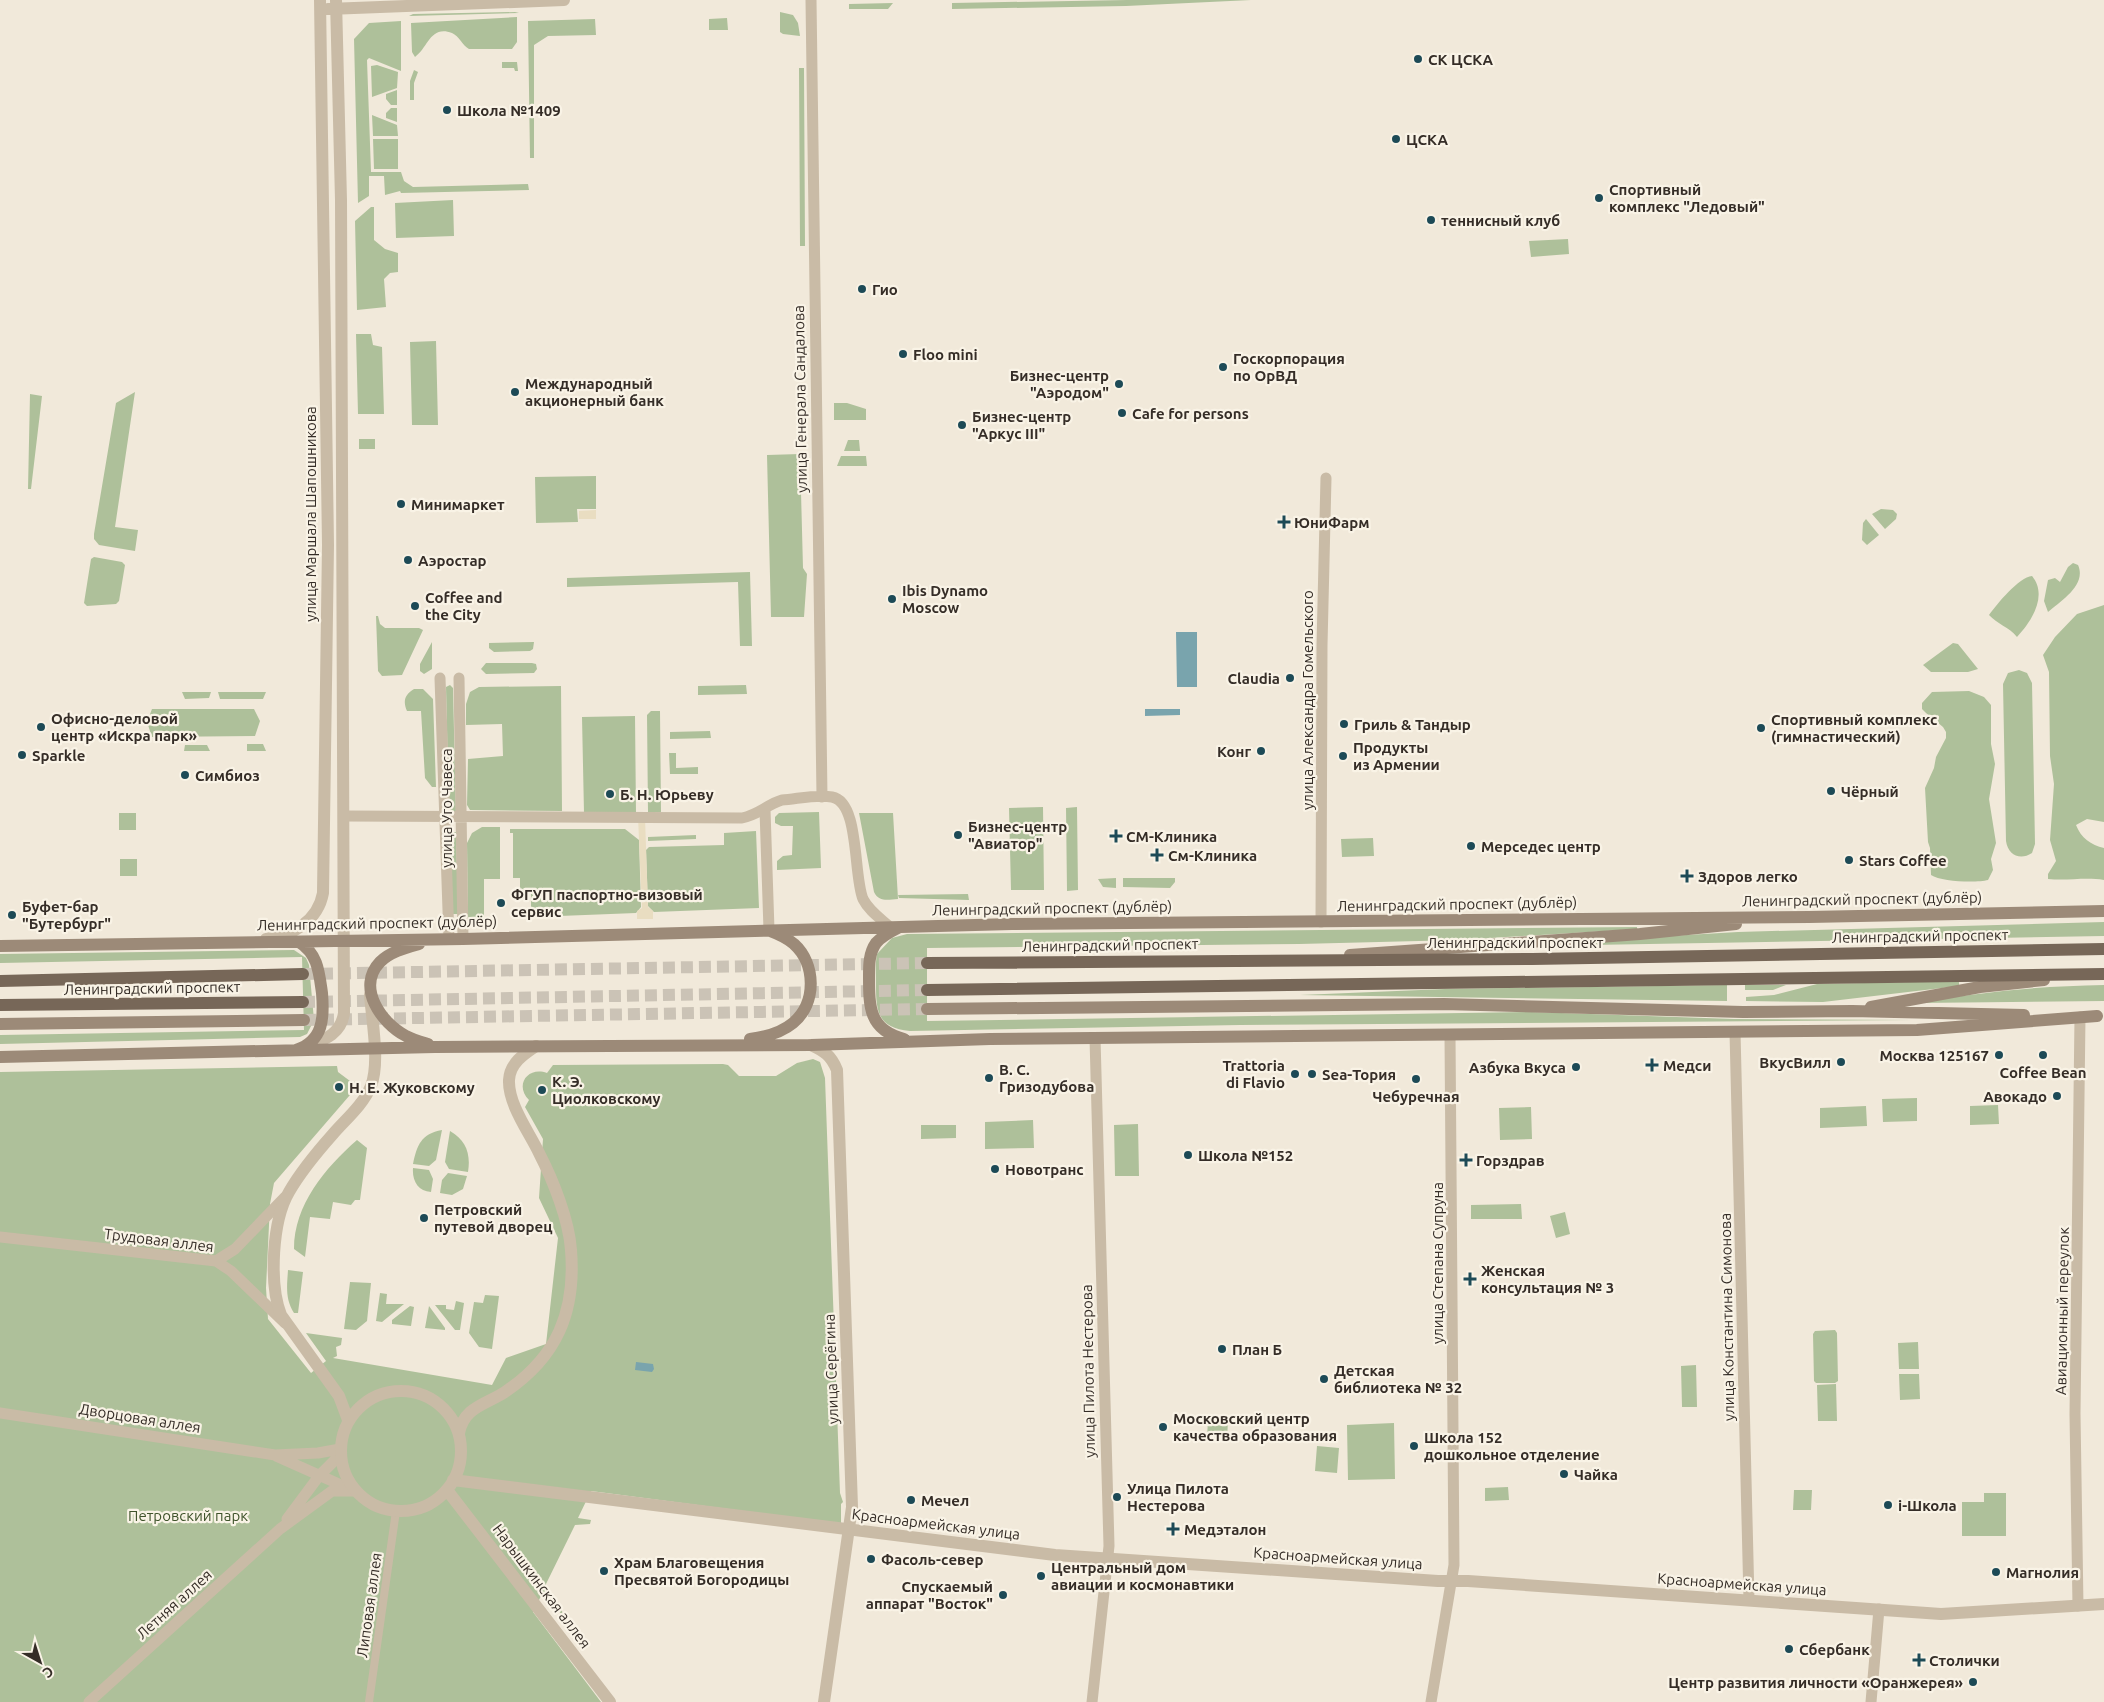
<svg xmlns="http://www.w3.org/2000/svg" width="2104" height="1702" viewBox="0 0 2104 1702" font-family="Ubuntu,sans-serif">
	<rect width="100%" height="100%" fill="#f1e9da"/>
	<!-- green -->
	<path fill="#aec09a" d="M1127,0H1251L1126,6L952,9V3Z
		M893,3L888,9H849V4Z
		M515,12L519,13L409,16L413,14Z
		M780,12L793,15L798,23L800,36L783,34L780,32Z
		M517,17V42L512,49H469C463,46 459,36 452,33C430,25 428,48 415,57L412,52L411,23Z
		M727,18L728,30H709V19Z
		M595,19L596,35L548,36L534,45V158H530L528,21Z
		M401,21V71L369,58L367,60L371,172H401L404,181L413,187L528,184L529,190L401,193L400,191L385,195L384,176H369V196L358,203L354,39L369,23Z
		M502,62H517L518,71H515L514,68H502Z
		M377,65L398,72L397,88L372,97L371,66Z
		M799,68H804L805,246H800Z
		M414,70L418,72L414,83V100H410V81Z
		M397,90V105H391L386,99V94Z
		M391,108H397V122L386,118V113Z
		M372,115L397,125L398,136H373Z
		M373,139H398V169H374Z
		M453,200L454,236L396,238L395,203Z
		M371,207H374V240L385,249L398,253V272L390,273L384,279L386,307L357,310L355,221Z
		M1568,239L1569,254L1531,257L1529,241Z
		M356,334H371L373,345L382,347L384,414H358Z
		M436,341L438,425H412L410,342Z
		M135,392L115,527L138,530L135,551L99,545L94,539V534L116,403Z
		M30,394L42,396L31,489H28Z
		M834,403H847L866,409V420H834Z
		M359,439H375V449H359Z
		M848,440H859L860,451H844Z
		M800,454L803,568L807,574L804,617H771L767,455Z
		M841,456H866L867,466H837Z
		M596,476V509H577L578,522L536,523L535,477Z
		M1881,509L1893,510L1897,514L1896,519L1885,529L1872,514Z
		M1866,519L1879,535L1867,545L1862,540L1863,523Z
		M94,557L122,562L125,565L119,601L116,604L87,606L84,603L91,559Z
		M2073,563L2078,565C2087,585 2061,601 2048,612L2044,601L2048,580L2055,578L2060,582L2068,567Z
		M750,572L752,646H740L738,582L567,587V578Z
		M2032,576C2048,595 2032,621 2017,637C2009,627 1997,624 1989,615C1997,604 2019,577 2032,576Z
		M2104,605V822L2087,819L2076,825C2081,838 2091,845 2104,848V880C2085,877 2067,881 2048,879V874L2056,861L2050,840L2054,784L2050,756L2049,672L2043,655L2055,637L2077,614Z
		M376,616H378L380,624L385,628H419L423,630L402,675L382,676L378,671Z
		M432,642V669L424,674L420,671V664Z
		M534,642L533,649L530,651L494,652L489,648V643Z
		M1953,643L1958,644L1978,669L1968,672H1931L1923,665Z
		M486,663H532L536,664L537,669L534,673L486,674L481,669Z
		M2019,670L2027,673L2032,683L2035,844L2032,853C2020,861 2008,855 2006,841L2003,684L2008,673Z
		M450,685L453,688L456,814H449L446,687Z
		M746,685L747,694L698,695V686Z
		M561,686L562,811L470,810L467,805L468,759L503,756L502,724L466,725V704L470,692L479,687Z
		M414,689H423L433,699L436,787H432L425,778L421,711H407C403,702 404,695 414,689Z
		M1969,691L1984,697L1991,705V744L1995,764L1989,799L1996,843L1991,859L1993,870L1988,880C1977,883 1941,882 1931,875L1930,848L1928,842L1925,788L1934,768L1936,757L1946,738V732L1943,727L1926,713L1922,709V703L1932,692Z
		M182,692H211L209,698L185,699Z
		M218,692H266L263,699H220Z
		M152,709H254L260,721L255,736L152,737L147,722Z
		M651,711H660L661,812H648L647,715Z
		M635,716L636,813H584L582,717Z
		M710,731L711,738L670,739V732Z
		M247,744H263L266,751H247Z
		M185,745H207L210,751H184Z
		M669,753H676V768L698,767V774H670Z
		M1043,807L1044,890H1011L1009,808Z
		M1077,807L1078,890L1067,891L1066,808Z
		M819,812L821,868L777,870V861L783,856L792,855L793,826H781L775,823V817L779,813Z
		M119,813H136V830H119Z
		M859,813H893L898,899C887,900 879,902 874,892Z
		M482,827H500V879H484V920H468L467,843L472,833Z
		M510,829H625L639,840L641,907L636,913L534,917L531,910V890H520V878H513V833H510Z
		M756,831L759,908L654,912L648,906L646,850L649,847L724,845V833Z
		M449,832H456L458,914H451Z
		M696,835V839L648,841V837Z
		M1373,838L1374,856L1342,857L1341,839Z
		M120,859H137V876H120Z
		M1116,878V888L1103,887L1098,879Z
		M1123,878H1175V882L1170,888L1123,887Z
		M968,894L969,900L899,898L898,895Z
		M2104,922V936L1532,946V944L1738,932Z
		M1637,927V929L1459,940L1299,944L927,948V1021L1532,1012L1734,1019L1913,1020L1240,1025L910,1031C879,1028 876,1013 876,986C876,975 875,965 877,954L892,938L907,934Z
		M294,950L306,958L309,965L314,1020L307,1034L300,1037L0,1044V1035L304,1030L302,957L0,963V954Z
		M1959,981V986L1823,1002L1746,1001V997L1774,995L1817,984Z
		M1727,985V1001L1300,995L1445,989Z
		M1745,985H1786L1773,990H1745Z
		M2104,985V1001L1917,1003C1981,992 2040,986 2104,985Z
		M813,1059L820,1062L825,1078L840,1493L843,1502L841,1504V1524L591,1491L578,1518L591,1520L590,1524L575,1525L545,1586L561,1606L563,1616L543,1592L533,1612L601,1702H0V1072L337,1066L338,1072L350,1081L356,1082V1088L274,1183L270,1204L266,1288L268,1319L311,1373L326,1361L306,1333L342,1338L341,1345L336,1347L337,1356L333,1358L492,1385L506,1358L546,1344L558,1238L539,1198L543,1139L525,1107L529,1100C514,1085 528,1066 547,1073L553,1065L723,1064L728,1065L739,1076H776L797,1063Z
		M1917,1098V1121L1883,1122L1882,1099Z
		M1998,1105L1999,1124L1970,1125V1106Z
		M1866,1106L1867,1126L1820,1128V1108Z
		M1531,1107L1532,1139L1500,1140L1499,1108Z
		M1033,1120L1034,1148L985,1149V1122Z
		M1138,1124L1139,1176H1115L1114,1125Z
		M921,1125H956V1138L921,1139Z
		M442,1130L436,1160L429,1166L413,1164C417,1145 421,1134 442,1130Z
		M450,1131C466,1140 471,1154 468,1172L449,1169L445,1162Z
		M357,1140L367,1148L360,1200H355L351,1205L333,1202L330,1219L310,1217L305,1257L294,1249C294,1205 325,1168 357,1140Z
		M413,1168L429,1170L433,1179L431,1192C418,1191 412,1181 413,1168Z
		M448,1173L467,1176L463,1189L452,1195L440,1193L442,1180Z
		M1521,1204L1522,1219H1471V1205Z
		M1565,1212L1570,1234L1556,1238L1550,1216Z
		M288,1270L303,1272L298,1313H294C285,1299 287,1286 288,1270Z
		M350,1282L371,1283L367,1321L356,1330L344,1329Z
		M380,1293L387,1294L386,1304H404L382,1322L376,1321Z
		M485,1295L499,1296L492,1349L479,1347L469,1333L474,1302L483,1303Z
		M456,1301L464,1303L460,1330H455L435,1305H446V1309L454,1310Z
		M410,1306L414,1307L411,1326L392,1324V1320Z
		M429,1306L445,1328V1330L425,1328Z
		M1835,1330L1837,1333L1838,1381L1835,1383H1816L1814,1381L1813,1334L1815,1331Z
		M1918,1342L1919,1369H1899L1898,1343Z
		M1696,1365L1697,1407H1682L1681,1366Z
		M1899,1374H1919L1920,1399L1900,1400Z
		M1836,1384L1837,1421H1818L1817,1385Z
		M1208,1420L1228,1421L1227,1439L1207,1438Z
		M1394,1423L1395,1479L1348,1480L1347,1425Z
		M1317,1446L1339,1448L1337,1473L1315,1471Z
		M1508,1487L1509,1500L1485,1501V1488Z
		M1794,1490H1812L1811,1510H1793Z
		M1984,1493H2006V1536H1962V1502H1984Z"/>
	<!-- plaza -->
	<path fill="#e9ddc1" d="M596,510V519H579V511Z
		M638,817H645L648,907L653,911V919H637V911L642,908Z"/>
	<!-- water -->
	<path fill="#79a4ad" d="M1176,632H1197V687H1177Z
		M1145,709H1180V715L1145,716Z
		M636,1362L653,1364L654,1369L652,1372L635,1370Z"/>
	<g fill="none" stroke-linecap="round" stroke-linejoin="round">
		<!-- secondary-tunnel -->
		<path stroke="#cbc3b6" stroke-width="12" stroke-dasharray="12 6" stroke-linecap="butt" d="M304,1020L927,1009"/>
		<!-- primary-tunnel -->
		<path stroke="#cbc3b6" stroke-width="12" stroke-dasharray="12 6" stroke-linecap="butt" d="M303,974L927,963
			M303,1002L927,990"/>
		<!-- pedestrian -->
		<path stroke="#c9bba6" stroke-width="8" d="M369,1702L396,1511"/>
		<!-- minor -->
		<path stroke="#c9bba6" stroke-width="11" d="M811,0L822,797
			M440,678L449,939
			M459,678L463,939
			M765,810L769,930
			M344,816L742,818C760,814 766,805 782,800C797,799 817,794 832,797C860,802 853,875 863,899C869,911 880,918 890,927
			M1321,922L1322,645L1326,478
			M1735,1032L1749,1600
			M0,1237L216,1261L231,1271L285,1323
			M216,1261L235,1249L285,1197
			M0,1413L275,1455L318,1453L340,1449
			M276,1456L350,1489
			M287,1519L319,1476L340,1455
			M2078,1606L2075,1414L2080,1017
			M89,1702L280,1529L332,1491H355
			M1092,1702L1109,1546L1095,1038
			M1431,1702L1454,1565L1450,1035
			M1871,1702L1879,1609"/>
		<!-- tertiary -->
		<path stroke="#c9bba6" stroke-width="12" d="M328,9L564,0
			M266,939C292,936 318,921 323,893L328,545L320,0
			M811,1045C824,1051 831,1055 837,1070L852,1507L824,1702
			M305,1047C323,1040 341,1035 344,1013L341,200L336,0
			M341 1451a60 60 0 1 1 120 0a60 60 0 1 1-120 0Z
			M348,1420L339,1396L281,1315C269,1284 272,1221 289,1192C301,1171 317,1152 333,1134C346,1119 363,1105 371,1086C380,1063 372,1021 370,995
			M459,1433C464,1407 485,1405 505,1392C557,1357 576,1312 571,1250C569,1220 553,1180 539,1153C529,1132 508,1104 509,1080C510,1063 524,1054 536,1046
			M453,1480L1055,1555L1438,1581H1468L1941,1614L2104,1604
			M447,1490L610,1702"/>
		<!-- secondary -->
		<path stroke="#9c8a78" stroke-width="12" d="M898,928C890,932 882,936 876,943C869,953 869,965 869,976C869,1007 869,1030 904,1039
			M419,944C405,948 390,952 380,962C356,987 381,1023 406,1036C413,1040 421,1042 428,1044
			M0,946L463,939L1012,924L1809,917L2104,911
			M1350,955L1640,934L1736,924
			M1871,1007L1980,987L2044,980
			M927,1009L1444,1004L1743,1012L1852,1011L2024,1015
			M0,1024L304,1020
			M750,1039C765,1037 781,1033 793,1023C817,1003 816,964 794,944C787,938 778,934 770,931
			M296,1050C324,1041 324,1017 322,993C319,972 318,954 299,942
			M0,1057L435,1047L811,1045L990,1039L1917,1030L2097,1016"/>
		<!-- primary -->
		<path stroke="#776758" stroke-width="12" d="M927,963L1532,959L2104,949
			M0,981L303,974
			M927,990L2104,974
			M0,1005L303,1002"/>
	</g>
	<!-- markers -->
	<g fill="#1d4a56" stroke="#f9f3e6" stroke-width="2">
		<circle cx="1418" cy="59" r="5"/>
		<circle cx="447" cy="110" r="5"/>
		<circle cx="1396" cy="139" r="5"/>
		<circle cx="1599" cy="198" r="5"/>
		<circle cx="1431" cy="220" r="5"/>
		<circle cx="862" cy="289" r="5"/>
		<circle cx="903" cy="354" r="5"/>
		<circle cx="1223" cy="367" r="5"/>
		<circle cx="1119" cy="384" r="5"/>
		<circle cx="515" cy="392" r="5"/>
		<circle cx="1122" cy="413" r="5"/>
		<circle cx="962" cy="425" r="5"/>
		<circle cx="401" cy="504" r="5"/>
		<path d="M1281.5 514.5h5v5h5v5h-5v5h-5v-5h-5v-5h5z"/>
		<circle cx="408" cy="560" r="5"/>
		<circle cx="892" cy="599" r="5"/>
		<circle cx="415" cy="606" r="5"/>
		<circle cx="1290" cy="678" r="5"/>
		<circle cx="1344" cy="724" r="5"/>
		<circle cx="41" cy="727" r="5"/>
		<circle cx="1761" cy="728" r="5"/>
		<circle cx="1261" cy="751" r="5"/>
		<circle cx="22" cy="755" r="5"/>
		<circle cx="1343" cy="756" r="5"/>
		<circle cx="185" cy="775" r="5"/>
		<circle cx="1831" cy="791" r="5"/>
		<circle cx="610" cy="794" r="5"/>
		<circle cx="958" cy="835" r="5"/>
		<path d="M1113.5 828.5h5v5h5v5h-5v5h-5v-5h-5v-5h5z"/>
		<circle cx="1471" cy="846" r="5"/>
		<path d="M1154.5 847.5h5v5h5v5h-5v5h-5v-5h-5v-5h5z"/>
		<circle cx="1849" cy="860" r="5"/>
		<path d="M1684.5 868.5h5v5h5v5h-5v5h-5v-5h-5v-5h5z"/>
		<circle cx="501" cy="903" r="5"/>
		<circle cx="12" cy="915" r="5"/>
		<circle cx="1999" cy="1055" r="5"/>
		<circle cx="2043" cy="1055" r="5"/>
		<circle cx="1841" cy="1062" r="5"/>
		<path d="M1649.5 1057.5h5v5h5v5h-5v5h-5v-5h-5v-5h5z"/>
		<circle cx="1576" cy="1067" r="5"/>
		<circle cx="1295" cy="1074" r="5"/>
		<circle cx="1312" cy="1074" r="5"/>
		<circle cx="989" cy="1078" r="5"/>
		<circle cx="1416" cy="1079" r="5"/>
		<circle cx="339" cy="1087" r="5"/>
		<circle cx="542" cy="1090" r="5"/>
		<circle cx="2057" cy="1096" r="5"/>
		<circle cx="1188" cy="1155" r="5"/>
		<path d="M1463.5 1152.5h5v5h5v5h-5v5h-5v-5h-5v-5h5z"/>
		<circle cx="995" cy="1169" r="5"/>
		<circle cx="424" cy="1218" r="5"/>
		<path d="M1467.5 1271.5h5v5h5v5h-5v5h-5v-5h-5v-5h5z"/>
		<circle cx="1222" cy="1349" r="5"/>
		<circle cx="1324" cy="1379" r="5"/>
		<circle cx="1163" cy="1427" r="5"/>
		<circle cx="1414" cy="1446" r="5"/>
		<circle cx="1564" cy="1474" r="5"/>
		<circle cx="1117" cy="1497" r="5"/>
		<circle cx="911" cy="1500" r="5"/>
		<circle cx="1888" cy="1505" r="5"/>
		<path d="M1170.5 1521.5h5v5h5v5h-5v5h-5v-5h-5v-5h5z"/>
		<circle cx="871" cy="1559" r="5"/>
		<circle cx="604" cy="1571" r="5"/>
		<circle cx="1996" cy="1572" r="5"/>
		<circle cx="1041" cy="1576" r="5"/>
		<circle cx="1003" cy="1595" r="5"/>
		<circle cx="1789" cy="1649" r="5"/>
		<path d="M1916.5 1652.5h5v5h5v5h-5v5h-5v-5h-5v-5h5z"/>
		<circle cx="1973" cy="1682" r="5"/>
	</g>
	<g text-anchor="middle" dominant-baseline="central" stroke-width="4.5" stroke-linejoin="round" paint-order="stroke">
		<!-- poi labels -->
		<g font-size="15" font-weight="bold" fill="#352d27" stroke="#f9f3e6" text-anchor="start">
			<text x="1428" y="59">СК ЦСКА</text>
			<text x="457" y="110">Школа №1409</text>
			<text x="1406" y="139">ЦСКА</text>
			<text x="1609" y="189">Спортивный<tspan x="1609" dy="17">комплекс "Ледовый"</tspan></text>
			<text x="1441" y="220">теннисный клуб</text>
			<text x="872" y="289">Гио</text>
			<text x="913" y="354">Floo mini</text>
			<text x="1233" y="358">Госкорпорация<tspan x="1233" dy="17">по ОрВД</tspan></text>
			<text x="1109" y="375" text-anchor="end">Бизнес-центр<tspan x="1109" dy="17">"Аэродом"</tspan></text>
			<text x="525" y="383">Международный<tspan x="525" dy="17">акционерный банк</tspan></text>
			<text x="1132" y="413">Cafe for persons</text>
			<text x="972" y="416">Бизнес-центр<tspan x="972" dy="17">"Аркус III"</tspan></text>
			<text x="411" y="504">Минимаркет</text>
			<text x="1294" y="522">ЮниФарм</text>
			<text x="418" y="560">Аэростар</text>
			<text x="902" y="590">Ibis Dynamo<tspan x="902" dy="17">Moscow</tspan></text>
			<text x="425" y="597">Coffee and<tspan x="425" dy="17">the City</tspan></text>
			<text x="1280" y="678" text-anchor="end">Claudia</text>
			<text x="51" y="718">Офисно-деловой<tspan x="51" dy="17">центр «Искра парк»</tspan></text>
			<text x="1771" y="719">Спортивный комплекс<tspan x="1771" dy="17">(гимнастический)</tspan></text>
			<text x="1354" y="724">Гриль &amp; Тандыр</text>
			<text x="1353" y="747">Продукты<tspan x="1353" dy="17">из Армении</tspan></text>
			<text x="1251" y="751" text-anchor="end">Конг</text>
			<text x="32" y="755">Sparkle</text>
			<text x="195" y="775">Симбиоз</text>
			<text x="1841" y="791">Чёрный</text>
			<text x="620" y="794">Б. Н. Юрьеву</text>
			<text x="968" y="826">Бизнес-центр<tspan x="968" dy="17">"Авиатор"</tspan></text>
			<text x="1126" y="836">СМ-Клиника</text>
			<text x="1481" y="846">Мерседес центр</text>
			<text x="1168" y="855">См-Клиника</text>
			<text x="1859" y="860">Stars Coffee</text>
			<text x="1698" y="876">Здоров легко</text>
			<text x="511" y="894">ФГУП паспортно-визовый<tspan x="511" dy="17">сервис</tspan></text>
			<text x="22" y="906">Буфет-бар<tspan x="22" dy="17">"Бутербург"</tspan></text>
			<text x="1989" y="1055" text-anchor="end">Москва 125167</text>
			<text x="1831" y="1062" text-anchor="end">ВкусВилл</text>
			<text x="1285" y="1065" text-anchor="end">Trattoria<tspan x="1285" dy="17">di Flavio</tspan></text>
			<text x="1663" y="1065">Медси</text>
			<text x="1566" y="1067" text-anchor="end">Азбука Вкуса</text>
			<text x="999" y="1069">В. С.<tspan x="999" dy="17">Гризодубова</tspan></text>
			<text x="2043" y="1072" text-anchor="middle">Coffee Bean</text>
			<text x="1322" y="1074">Sea-Тория</text>
			<text x="552" y="1081">К. Э.<tspan x="552" dy="17">Циолковскому</tspan></text>
			<text x="349" y="1087">Н. Е. Жуковскому</text>
			<text x="1416" y="1096" text-anchor="middle">Чебуречная</text>
			<text x="2047" y="1096" text-anchor="end">Авокадо</text>
			<text x="1198" y="1155">Школа №152</text>
			<text x="1476" y="1160">Горздрав</text>
			<text x="1005" y="1169">Новотранс</text>
			<text x="434" y="1209">Петровский<tspan x="434" dy="17">путевой дворец</tspan></text>
			<text x="1481" y="1270">Женская<tspan x="1481" dy="17">консультация № 3</tspan></text>
			<text x="1232" y="1349">План Б</text>
			<text x="1334" y="1370">Детская<tspan x="1334" dy="17">библиотека № 32</tspan></text>
			<text x="1173" y="1418">Московский центр<tspan x="1173" dy="17">качества образования</tspan></text>
			<text x="1424" y="1437">Школа 152<tspan x="1424" dy="17">дошкольное отделение</tspan></text>
			<text x="1574" y="1474">Чайка</text>
			<text x="1127" y="1488">Улица Пилота<tspan x="1127" dy="17">Нестерова</tspan></text>
			<text x="921" y="1500">Мечел</text>
			<text x="1898" y="1505">i-Школа</text>
			<text x="1184" y="1529">Медэталон</text>
			<text x="881" y="1559">Фасоль-север</text>
			<text x="614" y="1562">Храм Благовещения<tspan x="614" dy="17">Пресвятой Богородицы</tspan></text>
			<text x="1051" y="1567">Центральный дом<tspan x="1051" dy="17">авиации и космонавтики</tspan></text>
			<text x="2006" y="1572">Магнолия</text>
			<text x="993" y="1586" text-anchor="end">Спускаемый<tspan x="993" dy="17">аппарат "Восток"</tspan></text>
			<text x="1799" y="1649">Сбербанк</text>
			<text x="1929" y="1660">Столички</text>
			<text x="1963" y="1682" text-anchor="end">Центр развития личности «Оранжерея»</text>
		</g>
		<!-- street labels -->
		<g font-size="15" fill="#352d27" stroke="#f9f3e6">
			<text transform="translate(800 399) rotate(-91)">улица Генерала Сандалова</text>
			<text transform="translate(310 514) rotate(-90)">улица Маршала Шапошникова</text>
			<text transform="translate(1307 700) rotate(-90)">улица Александра Гомельского</text>
			<text transform="translate(446 808) rotate(-90)">улица Уго Чавеса</text>
			<text transform="translate(1862 899) rotate(-1)">Ленинградский проспект (дублёр)</text>
			<text transform="translate(1457 904) rotate(-1)">Ленинградский проспект (дублёр)</text>
			<text transform="translate(1052 908) rotate(-1)">Ленинградский проспект (дублёр)</text>
			<text transform="translate(377 923) rotate(-1)">Ленинградский проспект (дублёр)</text>
			<text transform="translate(1920 936) rotate(-1)">Ленинградский проспект</text>
			<text x="1515" y="942">Ленинградский проспект</text>
			<text transform="translate(1110 945) rotate(-1)">Ленинградский проспект</text>
			<text transform="translate(152 988) rotate(-1)">Ленинградский проспект</text>
			<text transform="translate(159 1240) rotate(7)">Трудовая аллея</text>
			<text transform="translate(1437 1263) rotate(-90)">улица Степана Супруна</text>
			<text transform="translate(2062 1311) rotate(-89)">Авиационный переулок</text>
			<text transform="translate(1727 1317) rotate(-91)">улица Константина Симонова</text>
			<text transform="translate(831 1369) rotate(-92)">улица Серёгина</text>
			<text transform="translate(1088 1371) rotate(-91)">улица Пилота Нестерова</text>
			<text transform="translate(140 1418) rotate(9)">Дворцовая аллея</text>
			<text transform="translate(936 1524) rotate(7)">Красноармейская улица</text>
			<text transform="translate(1338 1558) rotate(4)">Красноармейская улица</text>
			<text transform="translate(1742 1584) rotate(4)">Красноармейская улица</text>
			<text transform="translate(542 1586) rotate(53)">Нарышкинская аллея</text>
			<text transform="translate(174 1604) rotate(-42)">Летняя аллея</text>
			<text transform="translate(369 1605) rotate(-82)">Липовая аллея</text>
		</g>
		<!-- park labels -->
		<g font-size="15" fill="#3f532b" stroke="#f9f3e6">
			<text x="188" y="1515">Петровский парк</text>
		</g>
	</g>
	<!-- north arrow -->
	<g transform="translate(40 1662) rotate(141)" stroke="#f9f3e6" stroke-width="4" paint-order="stroke">
	<path d="M0-4L9 19L0 12L-9 19Z" fill="#352d27"/>
	<text y="-8" font-size="14" font-weight="bold" text-anchor="middle" fill="#352d27">С</text>
	</g>
</svg>
